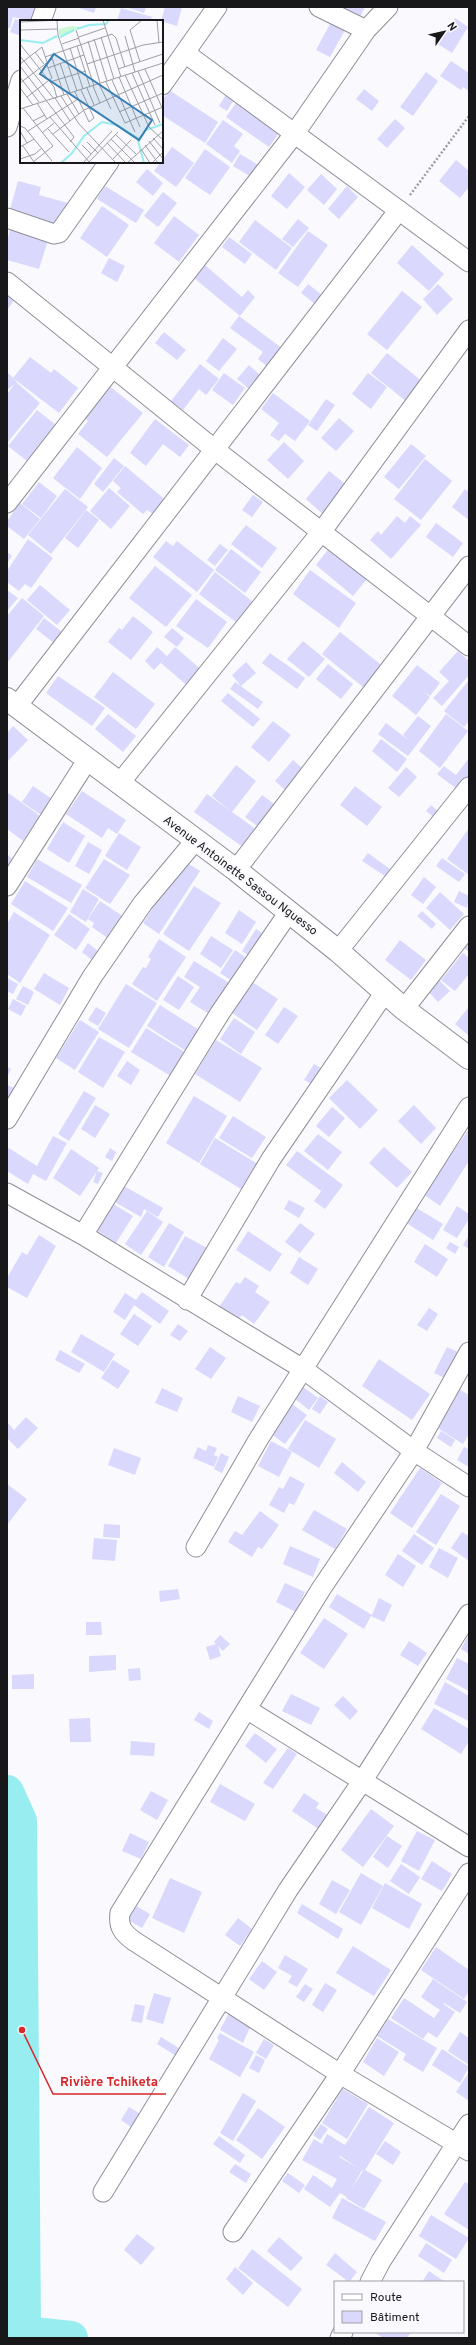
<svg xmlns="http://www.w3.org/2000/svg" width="476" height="2345" viewBox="0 0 476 2345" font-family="Overpass,sans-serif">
	<rect width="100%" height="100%" fill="#f9f9fe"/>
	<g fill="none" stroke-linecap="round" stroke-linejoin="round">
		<!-- stream -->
		<path stroke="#98edf0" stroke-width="5.5" d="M7,2299L25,2281"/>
		<!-- river -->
		<path stroke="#98edf0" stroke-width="34" d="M7,1792L20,1821L24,2333L71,2338"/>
	</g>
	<!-- building -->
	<path fill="#dad8fd" d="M7,7H37L33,21L13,17L10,28H7Z
		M76,7H96L94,13Z
		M126,7H146L144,13Z
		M165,7H182L177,26L161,21Z
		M334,7H365L359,19Z
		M121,8L152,17L150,21H117Z
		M455,18L468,27L452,53L438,44Z
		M15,19L21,21V36L10,32Z
		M331,22L345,30L330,57L316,50Z
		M451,61L469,73V91L463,87L461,90L440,76Z
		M426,72L438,81L413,116L400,107Z
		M364,89L379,101L372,111L356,99Z
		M169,90L218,122L205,143L162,115V101Z
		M227,93L235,98L227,111L219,106Z
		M238,100L281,130L269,147L226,117Z
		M395,119L405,128L387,148L377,139Z
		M223,120L243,134L234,146L240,151L232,163L206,144Z
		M172,147L194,163L176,187L154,171Z
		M205,149L230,167L210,195L185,178Z
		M240,154L260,166L253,178L233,166Z
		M456,160L469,171V187L460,198L439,181Z
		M147,169L163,183L153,196L136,182Z
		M289,173L305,187L287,209L271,196Z
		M321,174L337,189L324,205L307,190Z
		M18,181L41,187L39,195L68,203L61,227L9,213Z
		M105,186L144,210L136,223L97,199Z
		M347,186L358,197L339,219L328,209Z
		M163,192L177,203L158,227L144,216Z
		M102,206L129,225L107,257L80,238Z
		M174,216L199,235L179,262L154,243Z
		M298,219L309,228L293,247L282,239Z
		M255,220L292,248L276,270L239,242Z
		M11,226L49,237L39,269L7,260V242Z
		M308,231L328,245L298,287L278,273Z
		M229,237L252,254L245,264L222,247Z
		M412,245L444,274L429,291L397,263Z
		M109,258L125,266L117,282L101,273Z
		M205,265L242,297L248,290L255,297L240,316L194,278Z
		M308,284L327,299L320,308L301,293Z
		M438,284L453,299L437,315L423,299Z
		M402,291L422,307L387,350L367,334Z
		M7,293L15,299L7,310Z
		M239,316L283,349L269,368L258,359L263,352L230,328Z
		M164,332L186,350L177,360L155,343Z
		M223,338L237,349L219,371L206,361Z
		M387,353L423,382L407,402L371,373Z
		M30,357L51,373L54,369L78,388L59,413L13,378L17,382L7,390V372L13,378Z
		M200,364L219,379L206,395L199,389L183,410L171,401Z
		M249,365L261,376L249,389L237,379Z
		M224,373L245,388L233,405L212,390Z
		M368,373L387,387L371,409L352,394Z
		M16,382L40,403L7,443V394Z
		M107,384L143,413L107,457L78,434L88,421L82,416Z
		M273,393L310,421L295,441L285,434L279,441L270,435L279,423L261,409Z
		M326,399L335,405L317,431L308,425Z
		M37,410L56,425L27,461L8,446Z
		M339,418L354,431L336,451L321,438Z
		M155,419L189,445L180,457L163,444L146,466L130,453Z
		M284,442L304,461L288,479L267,460Z
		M411,444L426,456L399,489L384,477Z
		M77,447L102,468L80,499L53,478Z
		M114,458L124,466L103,492L94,484Z
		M425,459L452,481L421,520L394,499Z
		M125,466L168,502L156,516L147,510L143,514L117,492L121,488L113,481Z
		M329,471L349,487L325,516L306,499Z
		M39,482L57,496L41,518L22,504Z
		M109,488L130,506L111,529L90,511Z
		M65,489L88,507L51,554L28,535Z
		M465,489L469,492V520L452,507Z
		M253,495L263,502L252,517L242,510Z
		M20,503L40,519L24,539L7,526V521Z
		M86,510L99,520L78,548L65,538Z
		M397,516L405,523L410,516L421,525L391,559L370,540L378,531L381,535Z
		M436,523L463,543L453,557L426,537Z
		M246,525L277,548L262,568L231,544Z
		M28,539L53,558L31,588L25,584L19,591L7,582V571Z
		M166,541L173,546L177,541L214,570L197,592L153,557Z
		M220,544L228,550L215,566L207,560Z
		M330,547L367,579L353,596L316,565Z
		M231,549L261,572L245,593L215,570Z
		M7,552L12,556L7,563Z
		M155,566L192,595L166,627L129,598Z
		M310,570L356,603L339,628L293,594Z
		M215,572L257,605L241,626L199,594Z
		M40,585L70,610L57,625L27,600Z
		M7,590L18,598L7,611Z
		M22,598L44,616L7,663V616Z
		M196,599L227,622L208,648L176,626Z
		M133,616L153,632L131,660L108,642L119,628L122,630Z
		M44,618L66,635L58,646L36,629Z
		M172,628L184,638L177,647L164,637Z
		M340,632L385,668L367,690L322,654Z
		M303,641L325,659L309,677L287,659Z
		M157,647L167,656L154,670L145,661Z
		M175,647L204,672L190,688L161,663Z
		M458,651L469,661V675L442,706L433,698L449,681L439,672Z
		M270,653L305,678L297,689L262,663Z
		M246,662L256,673L241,686L232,675Z
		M328,664L353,684L341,699L316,679Z
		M417,665L440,683L430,696L423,691L430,697L416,715L392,696Z
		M113,672L155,704L136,729L94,697Z
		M58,676L105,708L92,726L46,693Z
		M469,680V721L464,727L444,711Z
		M235,682L263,702L258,709L230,689Z
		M228,693L260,719L253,727L221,701Z
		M108,714L136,736L123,752L95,729Z
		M446,714L468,731L440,768L419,751Z
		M418,716L431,726L408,756L378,734L386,723L411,742L403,735Z
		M273,721L291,735L269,762L251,747Z
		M13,726L28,740L8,761L7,733Z
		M381,739L407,759L397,772L372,751Z
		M469,758V784L462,793L437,774L444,766L456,775Z
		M293,760L303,769L285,790L275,781Z
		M236,765L256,781L232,812L212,796Z
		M406,767L417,777L399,797L388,788Z
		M33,786L58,803L47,819L22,802Z
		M355,786L382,807L367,826L340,805Z
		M82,791L126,820L117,834L108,828L102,838L66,814Z
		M7,792L40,816L23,841L7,829Z
		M207,794L257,830L244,848L194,812Z
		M262,795L277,806L260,828L245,817Z
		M431,805L440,813L435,818L426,811Z
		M63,822L85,836L69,863L47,849Z
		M469,828V875L447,859Z
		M119,833L141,847L127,870L105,856Z
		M88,842L102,850L89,874L75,866Z
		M368,853L390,869L385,876L362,861Z
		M7,855L15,860L10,868L7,866Z
		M442,858L465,874L459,882L436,866Z
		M37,859L82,885L71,903L27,877Z
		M104,859L130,875L110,904L85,888Z
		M184,861L200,871L159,934L143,923Z
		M424,877L436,887L423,904L411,895Z
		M25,881L68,908L53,931L11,904Z
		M194,886L221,903L189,951L163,934Z
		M83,889L99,899L86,922L70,912Z
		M459,891L469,896L467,908L454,902Z
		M440,892L464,914L450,930L426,908Z
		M100,901L124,917L109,939L92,927L94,923L88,919Z
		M239,910L256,922L242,944L225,933Z
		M422,911L436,924L432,929L417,916Z
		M14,912L50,935L20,983L7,974V924Z
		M69,914L90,929L76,950L54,935Z
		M256,929L268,937L253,959L242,951Z
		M211,936L233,950L221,968L200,954Z
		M159,939L186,957L157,1001L132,984L143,967L146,968L151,959L148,957Z
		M400,940L426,960L411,980L385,960Z
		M469,942V952L464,948Z
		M88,943L98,951L92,960L82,952Z
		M235,950L251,961L236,984L220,973Z
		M463,953L469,958V974L455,991L441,980Z
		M194,961L231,984L211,1015L190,1002L200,987L184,977Z
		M44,973L69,988L60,1005L34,989Z
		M178,976L194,987L179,1010L163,1000Z
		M7,978L18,984L13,994L7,991Z
		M437,978L450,991L438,1002L426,989Z
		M252,982L278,999L257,1030L232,1013Z
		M126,984L157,1003L129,1048L98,1029Z
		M23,986L34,992L28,1005L16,999Z
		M13,999L26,1006L21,1016L8,1009Z
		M160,1005L199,1030L186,1051L147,1026Z
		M96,1007L106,1013L98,1026L88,1020Z
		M284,1007L298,1016L278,1044L265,1035Z
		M469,1007V1036L455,1024Z
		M234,1018L255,1032L241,1054L220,1039Z
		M80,1020L99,1032L75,1070L56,1058Z
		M146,1028L188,1054L174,1078L131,1052Z
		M99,1037L125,1052L103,1088L78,1072Z
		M216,1040L262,1068L240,1102L195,1074Z
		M127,1061L140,1070L131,1085L117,1076Z
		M314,1064L326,1071L317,1087L304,1080Z
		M7,1067L11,1069L7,1077Z
		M347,1080L378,1110L360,1129L329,1098Z
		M7,1085L17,1089L7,1106Z
		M84,1091L96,1098L69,1141L58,1134Z
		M194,1096L227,1116L199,1163L166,1143Z
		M95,1105L110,1114L95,1138L81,1129Z
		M414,1105L436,1128L421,1144L398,1121Z
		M332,1107L345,1118L329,1137L316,1126Z
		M233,1116L266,1137L252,1158L219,1138Z
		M469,1129V1161L440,1206L423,1194Z
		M318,1134L342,1152L328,1170L304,1151Z
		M53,1136L67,1143L46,1181L33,1174L28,1184L7,1171V1147L37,1166Z
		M215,1138L261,1166L246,1192L200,1164Z
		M384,1147L412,1172L397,1188L369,1163Z
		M110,1148L116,1152L112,1161L105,1157Z
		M71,1149L99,1168L80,1196L53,1178Z
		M297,1151L343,1185L325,1209L314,1201L325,1186L321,1191L286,1165Z
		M97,1171L103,1173L98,1184L93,1182Z
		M122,1185L163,1208L158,1217L144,1209L141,1217L113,1201Z
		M289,1200L305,1208L299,1218L284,1209Z
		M110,1202L133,1216L116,1243L93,1228Z
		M457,1206L469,1214V1219L457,1238L443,1230Z
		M415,1207L443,1224L433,1240L405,1222Z
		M147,1211L163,1222L141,1255L125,1244Z
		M169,1223L184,1232L164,1267L148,1257Z
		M300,1223L315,1234L300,1253L285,1242Z
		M248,1231L282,1254L270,1272L236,1250Z
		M39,1235L56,1246L27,1298L7,1287V1278L22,1252L27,1255Z
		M469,1235V1249L463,1245Z
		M185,1236L207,1248L189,1279L168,1266Z
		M450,1242L459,1247L455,1254L446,1248Z
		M425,1244L448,1259L437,1277L414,1262Z
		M299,1257L318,1269L308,1285L290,1273Z
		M245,1277L259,1286L255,1292L270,1302L254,1324L242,1315L238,1320L219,1307L236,1282L240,1284Z
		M142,1292L169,1311L160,1324L134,1305L125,1320L113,1312L125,1293L136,1300Z
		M429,1308L438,1314L427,1331L417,1325Z
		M134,1314L152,1326L138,1346L120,1334Z
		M178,1324L188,1331L180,1341L170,1335Z
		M81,1334L115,1354L104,1372L71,1352Z
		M210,1347L226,1358L211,1379L195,1369Z
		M447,1347L462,1354L449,1380L434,1373Z
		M60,1350L85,1364L79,1373L55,1360Z
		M379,1359L430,1394L412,1420L362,1386Z
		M113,1360L130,1371L118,1389L101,1378Z
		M299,1384L318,1398L309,1410L290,1395Z
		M162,1388L183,1398L177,1412L155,1403Z
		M459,1389L469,1395V1434L463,1444L436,1427Z
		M238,1396L260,1406L252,1422L231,1412Z
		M320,1396L328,1402L320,1414L312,1409Z
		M292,1404L307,1415L285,1444L270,1433Z
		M26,1417L38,1428L18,1449L7,1438V1422L14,1430Z
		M305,1420L336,1439L319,1468L288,1449Z
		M441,1431L455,1440L451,1447L437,1438Z
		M271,1441L292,1452L279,1477L258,1466Z
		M208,1445L217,1448L214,1455L218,1457L214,1467L193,1458L198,1447L206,1451Z
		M464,1447L468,1449L469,1447V1467L457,1460Z
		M114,1448L141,1458L135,1475L108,1465Z
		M221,1453L229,1457L222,1473L214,1469Z
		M342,1462L366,1482L358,1492L334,1473Z
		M420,1468L442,1483L412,1528L390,1513Z
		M290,1476L305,1484L294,1505L289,1503L284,1513L269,1505L279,1487L283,1489Z
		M7,1484L27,1499L7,1525Z
		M441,1494L460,1506L436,1545L416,1532Z
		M314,1510L347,1529L335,1549L302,1530Z
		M260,1511L279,1525L262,1549L258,1547L252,1557L228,1542L235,1531L242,1535Z
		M104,1524L120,1525V1538L103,1537Z
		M462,1532L469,1536V1561L451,1548Z
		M414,1534L434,1548L422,1565L402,1551Z
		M94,1538L117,1540L115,1561L92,1559Z
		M290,1546L320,1559L313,1577L283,1564Z
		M439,1548L458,1558L448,1578L429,1567Z
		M398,1554L416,1566L403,1587L385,1575Z
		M285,1583L305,1592L296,1612L276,1602Z
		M178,1589L180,1599L160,1602L159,1591Z
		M337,1594L372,1615L379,1598L392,1605L384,1622L371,1616L364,1629L329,1607Z
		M324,1618L348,1634L324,1669L300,1653Z
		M86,1622H101L102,1635H86Z
		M469,1634V1654L461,1649Z
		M220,1635L230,1644L223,1651L218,1646L221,1656L210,1660L206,1647L216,1644L214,1642Z
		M409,1641L427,1653L418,1666L400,1655Z
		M116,1655V1670L89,1672V1656Z
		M457,1658L469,1664V1691L446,1679Z
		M140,1668L141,1680L129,1681L128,1669Z
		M34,1674V1689H12V1675Z
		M445,1682L469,1696V1721L434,1704Z
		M291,1694L320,1708L311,1725L282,1711Z
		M343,1696L358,1711L350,1720L334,1705Z
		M434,1708L469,1729V1741L461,1754L421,1729Z
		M199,1712L213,1721L209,1729L194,1720Z
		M90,1718L91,1742H70L69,1719Z
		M255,1733L277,1749L266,1763L245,1746Z
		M131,1741L155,1743L154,1756L130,1755Z
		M288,1748L297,1754L273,1789L263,1783Z
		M220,1784L255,1804L245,1821L210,1802Z
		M151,1791L168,1800L157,1820L140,1810Z
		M304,1793L319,1803L316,1808L329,1816L320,1830L292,1811Z
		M371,1809L394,1826L363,1867L341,1850Z
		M417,1831L435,1840L419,1871L401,1861Z
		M130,1833L149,1842L141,1859L122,1851Z
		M387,1836L402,1846L388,1868L373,1857Z
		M432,1861L452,1874L442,1891L421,1879Z
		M401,1864L420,1877L409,1894L390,1881Z
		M361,1873L383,1886L361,1925L339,1912Z
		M170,1878L202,1892L184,1933L152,1918Z
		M332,1880L350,1890L336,1914L319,1904Z
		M385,1883L422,1904L409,1929L372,1908Z
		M302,1904L343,1929L338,1939L297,1913Z
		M136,1906L150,1914L142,1928L128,1920Z
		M238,1918L252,1929L240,1946L225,1935Z
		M353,1946L391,1970L374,1996L336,1973Z
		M436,1947L469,1970V1991L464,1999L421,1970Z
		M285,1955L308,1969L297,1987L288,1982L292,1976L278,1968Z
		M262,1961L277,1972L264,1990L249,1979Z
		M433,1979L467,2002L460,2013L444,2003L443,2004L455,2012L437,2038L428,2032L423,2039L391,2018L404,1998L434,2018L440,2010L421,1997Z
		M325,1983L337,1990L323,2012L312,2005Z
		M305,1984L313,1989L304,2002L296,1997Z
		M154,1993L171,1998L163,2024L146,2019Z
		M135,2004L145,2006L142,2023L131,2021Z
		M230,2011L252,2023L243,2043L220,2030Z
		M388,2019L437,2048L423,2072L403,2060L406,2054L377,2036Z
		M460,2032L469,2038V2065L448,2051Z
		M220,2033L254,2052L240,2077L209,2059L219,2040L217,2038Z
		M161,2037L182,2050L178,2057L157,2044Z
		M377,2038L399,2052L384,2076L363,2062Z
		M264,2039L274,2045L266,2059L256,2053Z
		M442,2049L469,2067L460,2083L432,2065Z
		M256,2055L265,2060L259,2073L249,2068Z
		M469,2072V2101L456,2092Z
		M343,2089L368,2104L347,2139L322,2123Z
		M243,2093L256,2101L233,2141L220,2133Z
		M129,2107L142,2115L134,2129L121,2120Z
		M369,2107L394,2123L365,2170L382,2180L364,2209L346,2198L363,2171L340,2156L339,2157L362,2170L347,2197L340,2193L330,2207L304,2189L313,2175L332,2188L337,2179L302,2160L314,2139L322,2144L327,2134L345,2145Z
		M258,2108L285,2127L262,2159L236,2140Z
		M321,2124L328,2129L320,2140L313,2135Z
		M219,2136L245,2155L240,2163L213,2144Z
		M385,2141L401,2152L393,2165L376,2154Z
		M235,2164L251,2174L246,2183L229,2172Z
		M288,2173L305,2185L299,2193L282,2181Z
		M465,2182L469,2184V2230L444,2214Z
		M342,2198L386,2222L375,2241L332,2218Z
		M431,2215L469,2238L456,2259L419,2236Z
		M137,2234L155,2248L141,2265L124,2250Z
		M279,2237L303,2258L291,2271L267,2251Z
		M426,2243L452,2260L444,2273L418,2256Z
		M252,2249L302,2289L288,2307L238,2268Z
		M335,2253L357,2272L349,2282L326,2265Z
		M235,2267L253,2283L243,2295L226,2279Z
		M429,2271L445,2282H422Z
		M374,2332H411L407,2338H383Z"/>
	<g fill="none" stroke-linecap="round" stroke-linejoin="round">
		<!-- street casing -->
		<g stroke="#8f8f96" stroke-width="21">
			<path id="street" d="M319,7L366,30
				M41,21L46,7
				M185,53L469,262
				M162,85L217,7
				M7,127L21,80
				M7,218L54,234L59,233L109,162
				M7,282L214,449L469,646
				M7,503L295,133L366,30L388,7
				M17,706L399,210
				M119,784L322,531L469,330
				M236,870L469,566
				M7,886L88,759
				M338,951L469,787
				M404,1009L469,926
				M7,1119L92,977L143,903L195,841
				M7,1193L83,1235L303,1369L414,1451L469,1487
				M83,1235L220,1013L289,912
				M187,1300L271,1159L385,992
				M469,1352L414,1451L321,1589L120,1913C118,1927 123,1933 134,1941L340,2074L469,2151
				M196,1547L258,1440L469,1107
				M248,1710L469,1847
				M103,2192L288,1890L363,1780L469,1614
				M233,2232L340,2074L469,1873
				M370,2282L381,2261L469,2124
				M340,2338L343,2332"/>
		</g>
		<!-- secondary casing -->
		<g stroke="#8f8f96" stroke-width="24">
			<path id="secondary" d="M7,699L236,870L338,951L404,1009L469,1058"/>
		</g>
		<!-- path -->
		<path stroke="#9e9ea2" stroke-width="2.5" stroke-dasharray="2 2" stroke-linecap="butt" d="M410,195L469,116"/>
		<!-- street -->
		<use href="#street" stroke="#fff" stroke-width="19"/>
		<!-- secondary -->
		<use href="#secondary" stroke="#fff" stroke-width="22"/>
	</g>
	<g text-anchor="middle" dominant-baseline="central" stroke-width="4" stroke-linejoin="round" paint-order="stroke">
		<!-- street labels -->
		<g font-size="12" fill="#18181a" stroke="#f9f9fe">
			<text transform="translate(240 876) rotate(37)">Avenue Antoinette Sassou Nguesso</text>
		</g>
	</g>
	<!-- overview -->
	<g transform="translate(20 20)">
		<rect width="143" height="143" fill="#f9f9fe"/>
		<path d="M52,6L60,7L47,15H39V9Z" fill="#cbf9d4"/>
		<path fill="none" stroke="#98edf0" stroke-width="2" d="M57,9L69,5L86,4L89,0M40,17L54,10M0,20L23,23L37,16M117,117L124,143M41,143L52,133L64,116L82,102L97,105L119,119L126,110L143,104"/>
		<path fill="none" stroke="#9f9fa3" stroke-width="1" d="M83,0L101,57M137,0L139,23M37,1L38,15L57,71M0,2L40,0M0,10L37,9M56,10L74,66M105,16L115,52M59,17L85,8M81,17L94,59M74,19L87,61M68,21L80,63M0,24L34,67L37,78M42,24L59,18M57,26L70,67M50,28L63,69M15,32L24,44M31,35L44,75M0,36L34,79M25,37L92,14L96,18L105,47M120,42L110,10L122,0M40,43L50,73M0,44L22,27L27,42M67,44L123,25L143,22M0,46L54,117L50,122M28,48L64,35M98,49L143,34M125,49L143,90M118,51L140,103M112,53L135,105M105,55L129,107L143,120M0,57L19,82M99,57L120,107M92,60L115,112M30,62L66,51M86,62L105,103L143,87M0,63L32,39M79,64L91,89M73,66L80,83M0,68L13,85M67,68L74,85M55,72L69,102L74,98L61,70M47,74L59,94M41,76L59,104L96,143M7,77L32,58L26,43M35,78L50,101M17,83L27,99M3,88L33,126L12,143M0,89L143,43M99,92L143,73M30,97L70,143M13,101L25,95M0,106L5,108L32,141M28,109L49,132M0,111L7,123M8,111L58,79M22,113L34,103M33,114L64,90L143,55M96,115L116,134M133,118L143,129M91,119L115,143M129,121L143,139M67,122L78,133M87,123L106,143M62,125L71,134M125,125L138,143M3,126L14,142M0,127L14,119M121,129L130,143M0,139L15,134L22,128M93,139L111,120M69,142L98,112M63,143L92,111M107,143L143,111M132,143L143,132"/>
		<path fill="#387fb4" fill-opacity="0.15" stroke="#387fb4" stroke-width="2" d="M34,34L132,100L119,120L20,54Z"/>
		<rect width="143" height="143" fill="none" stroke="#18181a" stroke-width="2"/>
	</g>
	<!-- callouts -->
	<path fill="none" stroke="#d62828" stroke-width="1.5" d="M22 2030L53 2094H166"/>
	<circle fill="#d62828" stroke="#f9f9fe" stroke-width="1.5" cx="22" cy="2030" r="4"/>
	<g font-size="13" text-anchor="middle" font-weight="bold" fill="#d62828" stroke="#f9f9fe" stroke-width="4" stroke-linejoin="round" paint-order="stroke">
		<text x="109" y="2086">Rivière Tchiketa</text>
	</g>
	<!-- border -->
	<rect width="476" height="2345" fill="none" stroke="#18181a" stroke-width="16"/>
	<!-- legend -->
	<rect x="334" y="2281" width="130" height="52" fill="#f9f9fe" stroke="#9f9fa3"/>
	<rect x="342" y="2294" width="20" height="6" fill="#ffffff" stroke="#9f9fa3"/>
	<text x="370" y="2301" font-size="12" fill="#18181a">Route</text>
	<rect x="342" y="2311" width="20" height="12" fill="#dad8fd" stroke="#9f9fa3"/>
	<text x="370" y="2321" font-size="12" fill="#18181a">Bâtiment</text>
	<!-- north arrow -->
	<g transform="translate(444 32) rotate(56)" stroke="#f9f9fe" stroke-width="3" paint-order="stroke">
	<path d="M0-3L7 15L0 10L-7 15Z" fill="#18181a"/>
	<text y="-6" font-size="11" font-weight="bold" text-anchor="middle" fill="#18181a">N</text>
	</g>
</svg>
